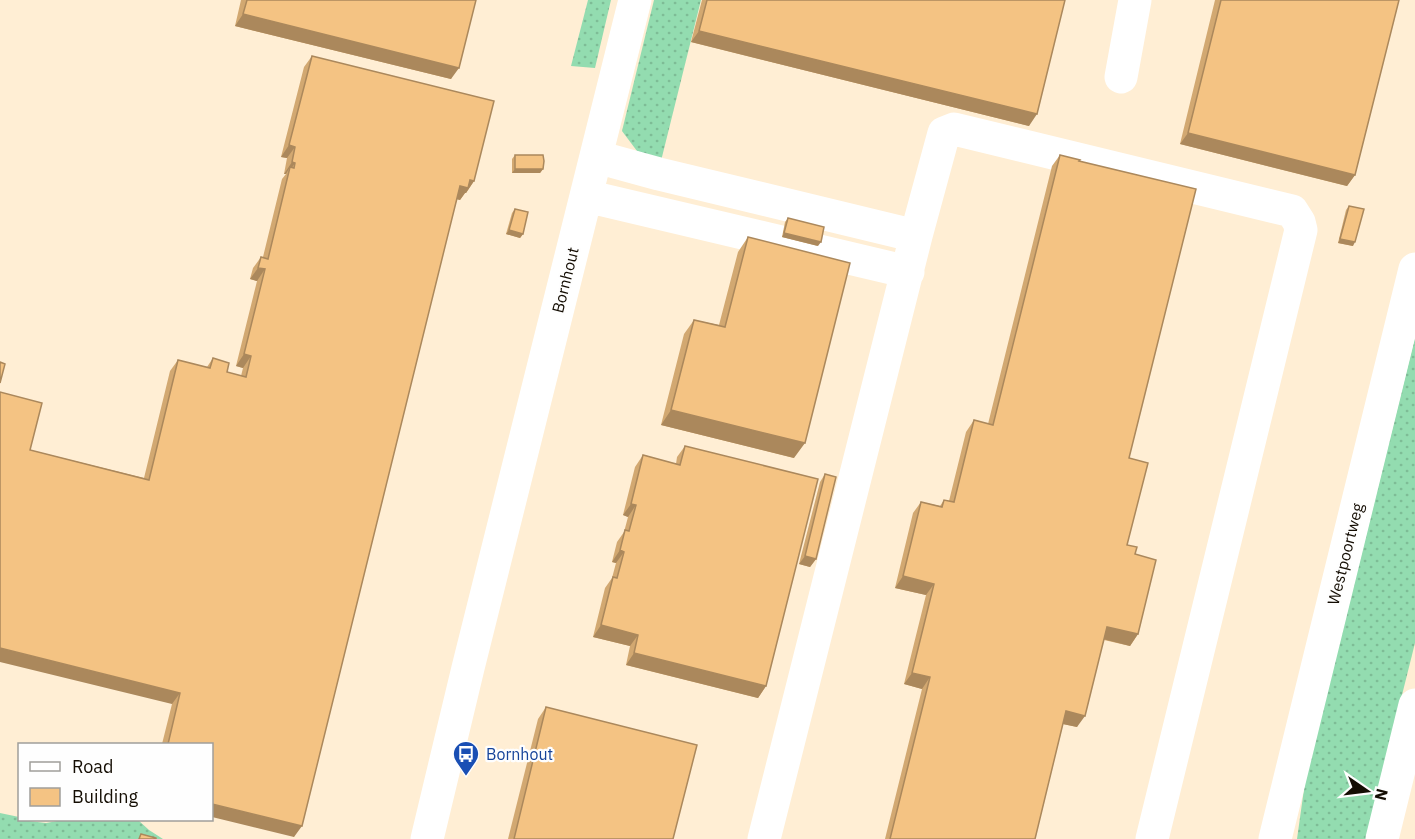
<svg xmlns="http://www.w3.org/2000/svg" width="1415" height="839" viewBox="0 0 1415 839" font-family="'IBM Plex Sans',sans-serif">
	<defs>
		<pattern id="grass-dots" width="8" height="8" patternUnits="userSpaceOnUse" patternTransform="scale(1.5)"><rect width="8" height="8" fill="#93dcb0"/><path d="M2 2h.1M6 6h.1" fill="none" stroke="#7ebc96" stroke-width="1.8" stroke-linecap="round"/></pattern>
	</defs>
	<rect width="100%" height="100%" fill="#ffeed4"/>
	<!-- grass -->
	<path fill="url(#grass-dots)" d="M588,0H611L595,68L571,66Z
		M654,0H701L661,161L637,151L622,131Z
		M1415,337V643L1366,839H1297L1305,782Z
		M0,813L19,817L20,820L46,823L63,820H138L149,830L163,839H0Z"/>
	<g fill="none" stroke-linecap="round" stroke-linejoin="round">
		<!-- minor -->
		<path stroke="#fff" stroke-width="33" d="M1121,77L1135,0
			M597,157L659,174L916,236
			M586,196L908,272
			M427,839L468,668L635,0
			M764,839L916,236L944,133L954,129L1292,211L1299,222L1301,230L1152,839"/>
		<!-- major -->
		<path stroke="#fff" stroke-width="33" d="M1275,839L1415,269
			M1382,839L1415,705"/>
	</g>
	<!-- wall -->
	<path fill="#d2a871" d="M241,0H476L451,79L235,26Z
		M702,0H1065L1029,126L691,42Z
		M1215,0H1399L1355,175L1347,186L1180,144Z
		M312,56L474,181L466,193H465L460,200L457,199L294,837L212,744H162L172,704L30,450L144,478L170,371L178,360L207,367L213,358L227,372L241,376L243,368L236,366L257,281L250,279L253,268L261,257H263L282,179L286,174H284L287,158L281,157L304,67Z
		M515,155L543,169L540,173H512V159Z
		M1060,155L1079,161L1129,458L1127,545L1135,554L1138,634L1130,646L1104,640L1077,727L1063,724L1035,839H885L922,689L904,684L926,595L895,588L913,513L921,502L940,506L944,500L949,501L966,432L974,420L988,424L1052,166Z
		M1349,206L1353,246L1338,243L1346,210Z
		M515,209L523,234L520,238L506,234L512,213Z
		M788,218L818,246L782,237L785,222Z
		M748,237L794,458L661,425L684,334L694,320L719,325L738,252Z
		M685,446L766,686L758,698L626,665L630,646L593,637L605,588L612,578L616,563L612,562L617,542L624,532L628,517L623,515L635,467L643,455L676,464L677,457Z
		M825,474L816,559L810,567L799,564L820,482Z
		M546,707L673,839H508L538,719Z"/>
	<!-- shaded-wall -->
	<path fill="#ab885c" d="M243,14L459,68L451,79L235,26Z
		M699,31L1037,114L1029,126L691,42Z
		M1188,133L1355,175L1347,186L1180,144Z
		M289,145L295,147L287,158L281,157Z
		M292,162L295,163L289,172L290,167L286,174H284Z
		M515,169H543L540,173H512Z
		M470,180L474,181L466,193H465L460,200L452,198L460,186Z
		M509,230L523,234L520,238L506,234Z
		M784,233L821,242L818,246L782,237Z
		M1340,239L1355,242L1353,246L1338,243Z
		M258,268L265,269L257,281L250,279Z
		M244,354L251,356L243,368L236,366Z
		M671,410L805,443L794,458L661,425Z
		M631,504L636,505L628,517L623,515Z
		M620,550L624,552L616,563L612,562Z
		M805,556L816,559L810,567L799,564Z
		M903,576L934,584L926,595L895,588Z
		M601,625L638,635L630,646L593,637Z
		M1107,627L1138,634L1130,646L1099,638Z
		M0,648L180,693L172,704L0,662Z
		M634,653L766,686L758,698L626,665Z
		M912,673L930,677L922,689L904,684Z
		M1066,711L1085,716L1077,727L1058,723Z
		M212,804L302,826L294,837L212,817Z"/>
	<!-- building -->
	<path fill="#f4c383" stroke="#ab885c" stroke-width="1.5" d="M247,0H476L459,68L243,14Z
		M707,0H1065L1037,114L699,31Z
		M1221,0H1399L1355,175L1188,133Z
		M312,56L494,101L474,181L470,180L468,188L460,186L302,826L212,804V744H168L180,693L0,648V392L42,403L30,450L149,480L178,360L210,368L213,358L229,363L227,372L246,377L251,356L244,354L265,269L258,268L261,257L268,259L290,167L294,168L295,163L292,162L295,147L289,145Z
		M515,155H543L544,161L543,169H515Z
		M1060,155L1080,160L1079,161L1196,189L1129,458L1148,463L1127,545L1137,547L1135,554L1156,560L1138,634L1107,627L1085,716L1066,711L1035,839H890L930,677L912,673L934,584L903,576L921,502L942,507L944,500L954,502L974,420L993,425Z
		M1349,206L1364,209L1355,242L1340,239Z
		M515,209L528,212L523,234L509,230Z
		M788,218L824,227L821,242L784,233Z
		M748,237L850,263L805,443L671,410L694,320L725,327Z
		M0,362L5,364L0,383Z
		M685,446L818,479L766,686L634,653L638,635L601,625L613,577L617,578L624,552L620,550L625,530L629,531L636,505L631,504L643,455L680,465Z
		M825,474L836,477L816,559L805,556Z
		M546,707L697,745L673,839H514Z
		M141,834L156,838V839H139Z"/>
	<!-- icons -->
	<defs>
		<g id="bus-pin" transform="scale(1.35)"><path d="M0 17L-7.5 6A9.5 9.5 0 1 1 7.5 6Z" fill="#1a4fb4" stroke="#fefefe"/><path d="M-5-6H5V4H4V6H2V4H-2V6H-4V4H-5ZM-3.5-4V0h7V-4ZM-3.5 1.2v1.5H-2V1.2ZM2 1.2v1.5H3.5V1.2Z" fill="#fff"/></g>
	</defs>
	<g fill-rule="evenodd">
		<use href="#bus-pin" x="466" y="754"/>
	</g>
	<g text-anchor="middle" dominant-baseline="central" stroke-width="4.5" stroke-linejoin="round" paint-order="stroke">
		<!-- street labels -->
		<g font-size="16" fill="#140d03" stroke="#fefefe">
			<text transform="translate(565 280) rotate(-76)">Bornhout</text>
			<text transform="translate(1345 554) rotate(-76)">Westpoortweg</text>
		</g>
		<!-- transit labels -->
		<g font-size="16" fill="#164399" stroke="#fefefe" text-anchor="start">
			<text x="486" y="754">Bornhout</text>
		</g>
	</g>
	<!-- legend -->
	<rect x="18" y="743" width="195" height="78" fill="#fefefe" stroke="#a09e9a" stroke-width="1.5"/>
	<rect x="30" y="762" width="30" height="9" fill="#ffffff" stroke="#a09e9a" stroke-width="1.5"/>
	<text x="72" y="773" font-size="18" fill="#140d03">Road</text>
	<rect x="30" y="788" width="30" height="18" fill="#f4c383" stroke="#a09e9a" stroke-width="1.5"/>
	<text x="72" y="803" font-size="18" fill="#140d03">Building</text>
	<!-- north arrow -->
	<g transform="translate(1367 791) rotate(104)" stroke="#fefefe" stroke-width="4.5" paint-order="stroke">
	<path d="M0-4.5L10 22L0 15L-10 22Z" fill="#140d03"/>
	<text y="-9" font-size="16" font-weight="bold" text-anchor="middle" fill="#140d03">N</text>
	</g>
</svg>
